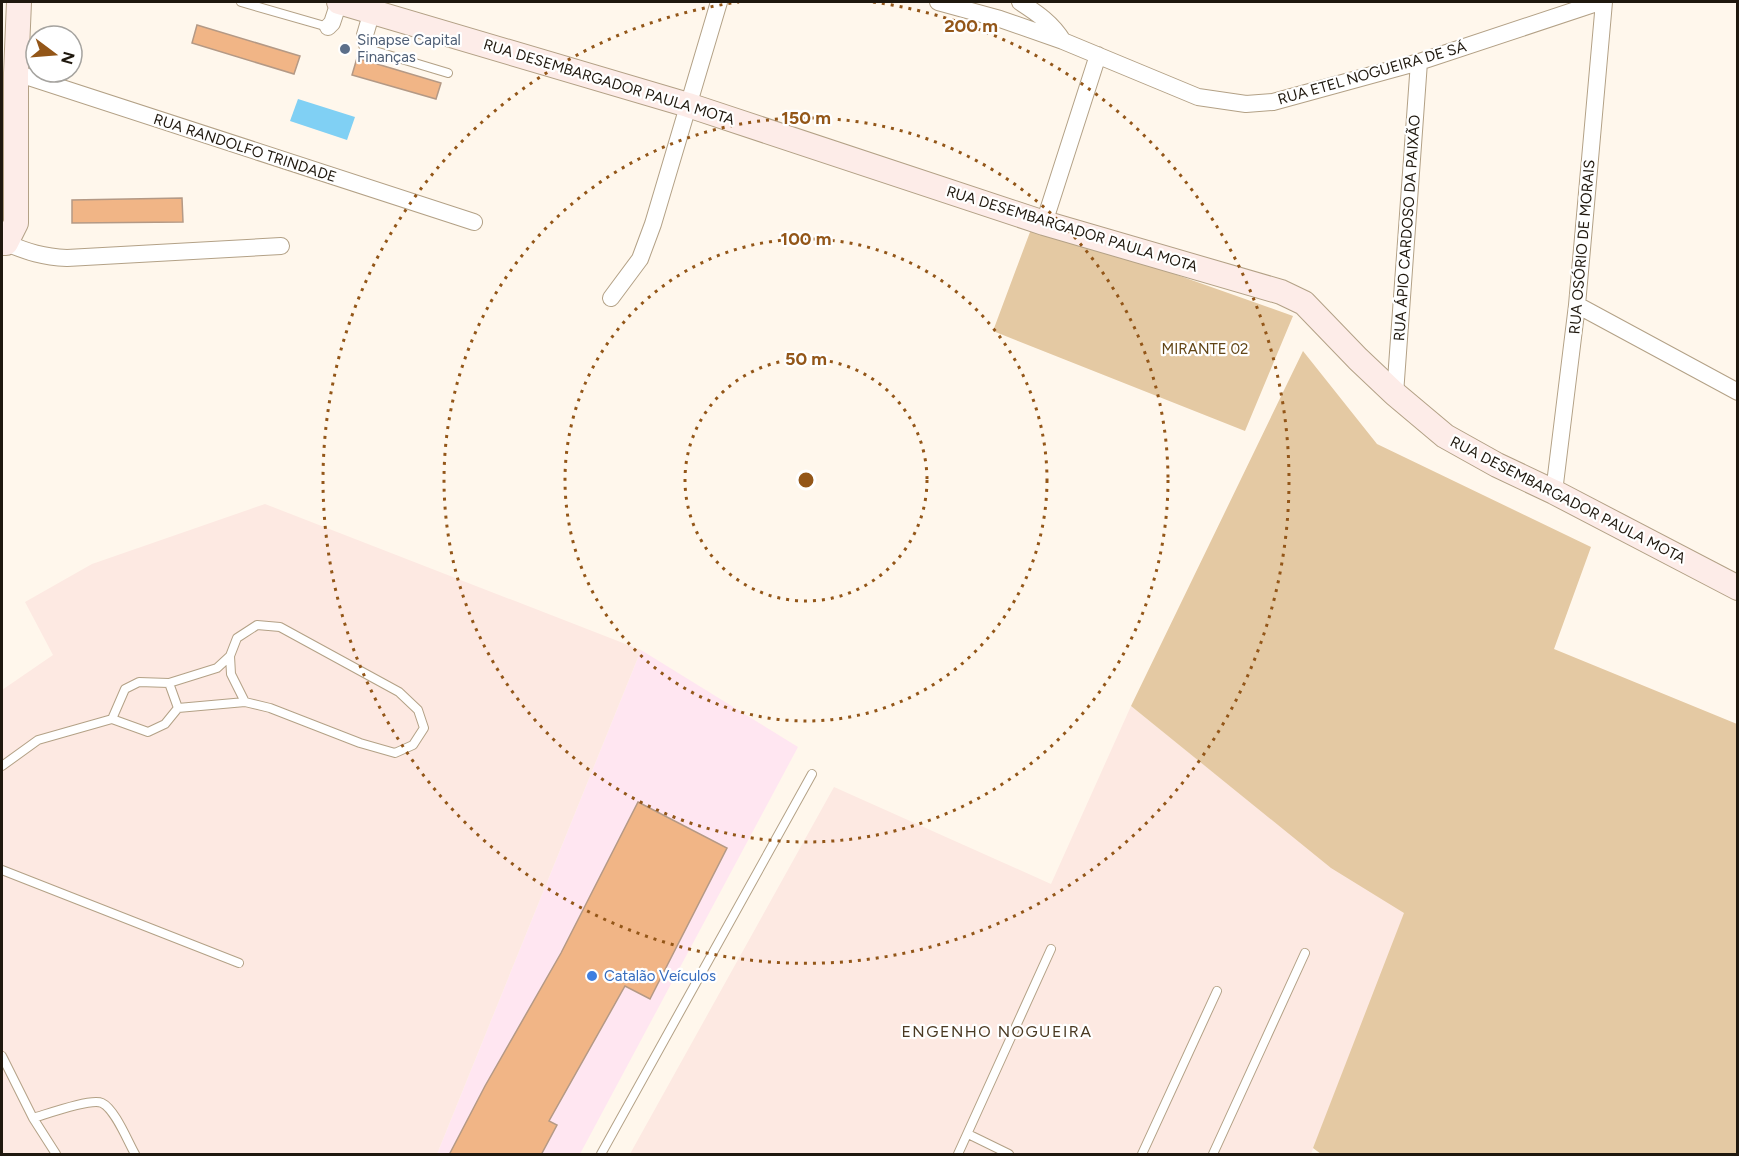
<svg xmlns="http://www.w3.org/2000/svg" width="1739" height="1156" viewBox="0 0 1739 1156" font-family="Figtree,sans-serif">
	<rect width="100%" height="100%" fill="#fff7ec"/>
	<!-- commercial -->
	<path fill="#ffe6f1" d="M641,650L798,747L580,1154H437Z"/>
	<!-- industrial -->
	<path fill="#fde9e2" d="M265,504L641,650L437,1154H2V690L53,655L25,602L92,564Z
		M1131,706L1331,867L1405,913L1311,1154H630L834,787L1051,884Z"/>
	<!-- green -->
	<path fill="#e4c9a3" d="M1033,224L1293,316L1245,431L993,331Z
		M1303,351L1377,444L1591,547L1554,649L1737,724V1154H1321L1313,1148L1404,913L1331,868L1131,706Z"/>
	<!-- water -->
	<path fill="#80d0f4" d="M298,99L355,117L347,140L290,121Z"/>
	<!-- building -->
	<path fill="#f1b586" stroke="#b49985" stroke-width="1.5" d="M197,25L300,56L294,74L192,43Z
		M357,58L441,83L436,99L352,75Z
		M182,198L183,222L72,223V200Z
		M638,802L727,848L650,999L625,986L549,1121L557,1125L541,1155H449L485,1086L561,953Z"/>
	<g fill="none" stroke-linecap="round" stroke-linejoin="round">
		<!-- lane casing -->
		<g stroke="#b3a186" stroke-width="10">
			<path id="lane" d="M241,2L328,27
				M367,45L375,51L448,73
				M230,656L231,674L245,702
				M169,683L178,708
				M2,766L38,740L112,719L148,732L165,724L178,708L245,702L270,708L360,743L395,753L413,745L424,728L418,710L399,692L280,627L257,625L237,638L230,656L217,668L169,683L139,682L125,689L112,719
				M2,870L239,963
				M2,1056L33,1118L56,1154
				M33,1118C47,1114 91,1098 102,1103C115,1109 128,1142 135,1154
				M968,1134L1009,1154
				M601,1154L812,774
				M958,1154L1051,949
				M1142,1154L1217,991
				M1213,1154L1305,953"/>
		</g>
		<!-- street casing -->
		<g stroke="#b3a186" stroke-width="18">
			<path id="street" d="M938,2L1000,19L1063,41L1198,97L1246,104L1273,102L1419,62L1600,2
				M1020,2C1037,13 1052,23 1063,41
				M328,27L332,23L339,2
				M367,45L365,35L372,11
				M16,73L474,222
				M1044,223L1098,55
				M6,243C28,252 43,257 67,258L281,246
				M611,298L640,259L653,224L719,2
				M1577,305L1738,392
				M1395,394L1419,62
				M1554,492L1577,305L1604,2"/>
		</g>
		<!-- secondary casing -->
		<g stroke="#b3a186" stroke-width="26">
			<path id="secondary" d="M339,2L688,105L1044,223L1281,292L1304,303L1358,359L1395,394L1445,436L1497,465L1554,492L1738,588
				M2,243H6L16,223V73L19,2"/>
		</g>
		<!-- lane -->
		<use href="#lane" stroke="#fff" stroke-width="8"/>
		<!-- street -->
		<use href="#street" stroke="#fff" stroke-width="16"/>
		<!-- secondary -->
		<use href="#secondary" stroke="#fdece8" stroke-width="24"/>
	</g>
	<!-- distance rings -->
	<g fill="none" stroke="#935618" stroke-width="3" stroke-dasharray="3 6">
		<circle cx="806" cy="480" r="121"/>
		<circle cx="806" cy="480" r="241"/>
		<circle cx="806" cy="480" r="362"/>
		<path d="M873 2A483 483 0 1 1 739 2"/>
	</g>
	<!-- markers -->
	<circle fill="#5c6f8a" stroke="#fff" stroke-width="2" cx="345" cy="49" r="6"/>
	<circle fill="#3f7fe0" stroke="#fff" stroke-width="2" cx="592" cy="976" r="6"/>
	<g text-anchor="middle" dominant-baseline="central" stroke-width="4.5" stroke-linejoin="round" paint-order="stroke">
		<!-- service labels -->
		<g font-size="15" fill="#4e5e75" stroke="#fff" text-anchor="start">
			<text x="357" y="40">Sinapse Capital<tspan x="357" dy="17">Finanças</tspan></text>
		</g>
		<!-- street labels -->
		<g font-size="15" fill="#1f180e" stroke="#fff">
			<text transform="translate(1372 73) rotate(-16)">RUA ETEL NOGUEIRA DE SÁ</text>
			<text transform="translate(609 82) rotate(17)">RUA DESEMBARGADOR PAULA MOTA</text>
			<text transform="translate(245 148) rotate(18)">RUA RANDOLFO TRINDADE</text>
			<text transform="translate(1407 228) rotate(-86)">RUA ÁPIO CARDOSO DA PAIXÃO</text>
			<text transform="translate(1072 229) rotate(17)">RUA DESEMBARGADOR PAULA MOTA</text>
			<text transform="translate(1582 247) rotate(-85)">RUA OSÓRIO DE MORAIS</text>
			<text transform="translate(1568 500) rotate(27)">RUA DESEMBARGADOR PAULA MOTA</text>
		</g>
		<!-- park labels -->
		<g font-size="15" fill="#624516" stroke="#fff">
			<text x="1205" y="349">MIRANTE 02</text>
		</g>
		<!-- shop labels -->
		<g font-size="15" fill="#366cbe" stroke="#fff" text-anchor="start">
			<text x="604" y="976">Catalão Veículos</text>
		</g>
		<!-- neighbourhood labels -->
		<g font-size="16" letter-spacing="1.5" fill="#4a3922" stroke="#fff">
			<text x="997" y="1031">ENGENHO NOGUEIRA</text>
		</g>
	</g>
	<circle cx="806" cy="480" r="9" fill="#935618" stroke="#fff" stroke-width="3"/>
	<g font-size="18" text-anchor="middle" font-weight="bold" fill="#935618" stroke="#fff" stroke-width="4.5" stroke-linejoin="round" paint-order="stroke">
		<text x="971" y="32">200 m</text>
		<text x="806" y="124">150 m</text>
		<text x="806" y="245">100 m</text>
		<text x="806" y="365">50 m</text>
	</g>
	<!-- border -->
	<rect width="1739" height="1156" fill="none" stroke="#1f180e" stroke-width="6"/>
	<!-- north arrow -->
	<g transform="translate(54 54) rotate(106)"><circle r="28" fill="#ffffff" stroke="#a5a39f" stroke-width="1.5"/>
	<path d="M0-4.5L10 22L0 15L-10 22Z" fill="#935618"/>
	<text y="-9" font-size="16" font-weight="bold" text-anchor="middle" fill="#1f180e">N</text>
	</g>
</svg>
